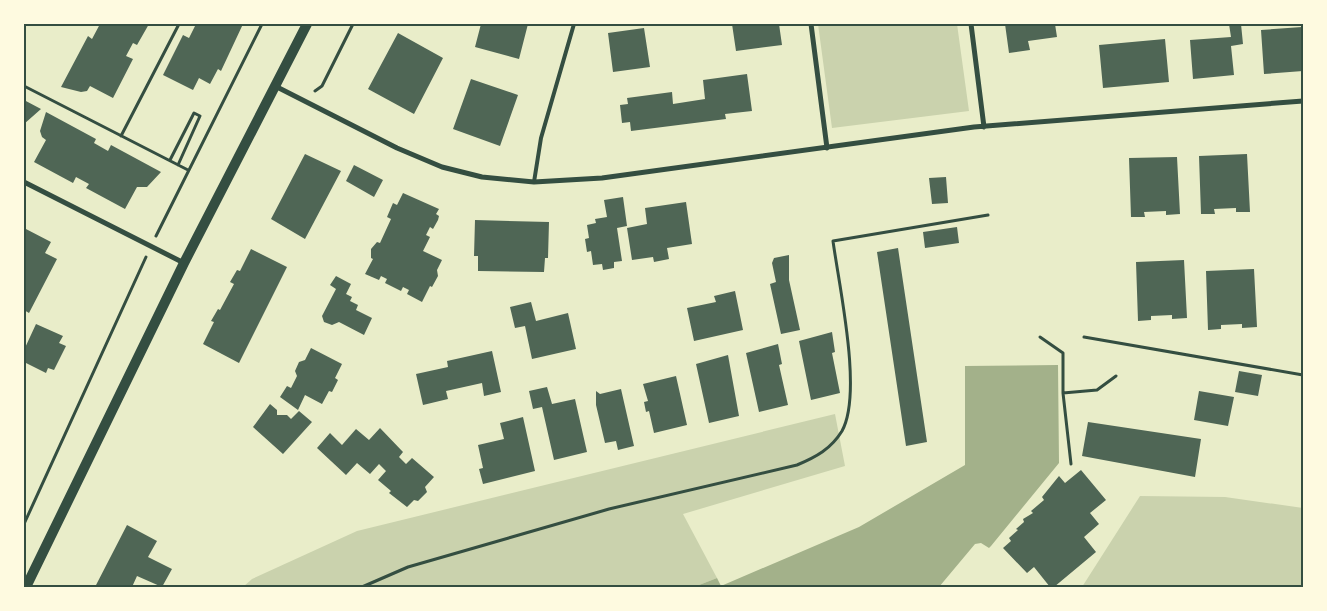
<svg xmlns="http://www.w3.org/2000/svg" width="1327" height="611" viewBox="0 0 1327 611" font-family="Ubuntu,sans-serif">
	<rect width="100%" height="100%" fill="#e9edc9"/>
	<!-- green -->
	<path fill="#cad2ad" d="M818,24H957L969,111L832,128Z
		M835,414L845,466L683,514L717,578L694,587H243L252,579L357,531Z
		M1140,496L1225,497L1303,508V587H1082Z"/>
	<!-- water -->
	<path fill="#a3b18a" d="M1058,365L1059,463L991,546L989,548L981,543L975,544L939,587H694L717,578L721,586L859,527L965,465V366Z"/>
	<!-- building -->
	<path fill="#4f6655" d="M100,24H149L137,45L133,43L126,56L133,59L113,98L90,86L87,91L81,92L61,87L88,36L92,39Z
		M196,24H243L221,71L218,69L210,84L199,78L193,90L163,75L183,35L189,38Z
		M481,24H528L519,59L475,47Z
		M732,24H779L782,45L736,51Z
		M1005,24H1055L1057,37L1028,41L1030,50L1009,53Z
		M1229,24H1241L1243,44L1231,46L1234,75L1193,79L1190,40L1231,37Z
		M1302,27L1303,71L1264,74L1261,30Z
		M644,28L650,67L613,72L608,33Z
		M398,33L443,58L414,114L368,89Z
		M1165,39L1169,82L1103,88L1099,45Z
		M747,74L752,111L725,114L726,119L631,131L630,122L622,123L620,105L628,104L627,98L672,92L673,104L705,99L703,80Z
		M471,79L518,95L500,146L453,129Z
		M24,100L41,109L24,124Z
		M46,112L96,139L94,143L108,151L111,145L161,172L147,187H137L125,209L86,188L89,184L76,177L73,183L34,162L46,140L42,137L40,131Z
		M305,154L341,171L305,239L271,219Z
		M1247,154L1250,212H1236V208L1214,209L1215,214H1201L1199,156Z
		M1177,157L1180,214L1166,215V211L1144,212L1145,217H1131L1129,158Z
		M354,165L383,180L374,197L346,181Z
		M946,177L948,203L932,204L929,178Z
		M403,193L439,209L436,214L439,216L438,220L433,229L430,227L426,235L430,237L423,251L442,260L437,270L438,276L432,287L430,286L422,302L407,294L409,290L403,287L401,291L385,283L387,279L381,276L379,280L365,274L373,259L371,258V249L377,242L380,243L391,219L387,217L393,203L397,205Z
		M623,197L627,226L617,228L622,261L614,262V268L603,270L602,264L593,265L591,251L587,252L585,239L589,238L587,225L596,223L595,219L607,217L604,200Z
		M686,202L692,244L667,248L669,259L654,262L653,257L632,260L627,228L647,224L645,208Z
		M475,220L549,222L548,258H545L544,272L478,271V256H474Z
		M957,227L959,243L925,248L923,232Z
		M24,228L51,242L45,253L57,259L29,313L24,310Z
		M898,248L927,442L906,446L877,252Z
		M251,249L287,267L239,363L203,344L214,322L211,321L218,309L220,310L234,284L230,282L237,270L240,271Z
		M789,255V280L800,330L781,334L770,284L776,282L772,263L774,258Z
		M1184,260L1187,318L1172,319V315L1151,316V320L1138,321L1136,262Z
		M1254,269L1257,327L1242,328V324L1221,325V329L1208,330L1206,271Z
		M336,276L351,284L346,294L352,297L350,301L358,305L356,310L372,318L364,335L339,322L332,325L324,322L322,316L336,289L330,285Z
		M735,291L743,330L694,341L687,308L716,302L714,296Z
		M531,302L536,321L568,313L576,349L532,359L525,326L515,328L510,307Z
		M36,324L63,336L59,343L66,346L54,370L48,368L46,373L24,362V350Z
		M832,332L835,352L832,353L840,393L811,400L799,341Z
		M778,344L782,364L779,365L788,405L759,412L746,353Z
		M311,348L342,364L335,378L338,380L332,392L329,391L322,404L305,395L298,410L280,397L287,386L291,388L297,376L295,371L299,362L305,360Z
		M492,351L501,392L484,396L482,383L446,391L448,399L423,405L416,374L448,367L447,361Z
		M728,355L739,416L709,423L696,364Z
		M1239,371L1262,375L1258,396L1235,392Z
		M676,376L687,425L654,433L649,411L646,412L644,402L648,401L643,384Z
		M547,387L552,404L575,399L587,452L554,460L542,407L533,409L529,391Z
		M621,389L634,446L618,450L616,441L605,443L596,405V391L600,394Z
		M1199,391L1234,397L1228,426L1194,420Z
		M270,404L277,410V415H287L291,419L299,411L312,422L283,454L253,427Z
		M523,417L535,471L483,484L479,469L483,468L478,445L504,439L500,423Z
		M1088,422L1201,439L1195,477L1082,456Z
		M380,428L403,452L399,457L406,464L412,458L434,477L425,487L427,492L418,501L414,500L407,507L389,493L391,491L378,480L386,471L379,464L370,474L357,463L346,475L317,448L330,433L342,445L356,429L369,440Z
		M1081,470L1106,500L1090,513L1099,524L1084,537L1096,552L1054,587H1050L1034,567L1027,573L1003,548L1011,541L1009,538L1018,530L1016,529L1024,522L1023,519L1033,513L1031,511L1044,500L1042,497L1059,476L1065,483Z
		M127,525L157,541L148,557L172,569L162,587L137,576L132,587H95Z"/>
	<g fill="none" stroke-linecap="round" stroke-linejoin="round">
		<!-- path -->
		<path stroke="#344e41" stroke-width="3" d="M24,86L188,170
			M315,91L322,86L353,24
			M121,136L179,24
			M170,160L194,113L200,116L178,165
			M156,236L262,24
			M1040,337L1063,353V393L1097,390L1116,376
			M1084,337L1303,375
			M1063,393L1071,464
			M24,524L146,257
			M362,587L408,567L609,509L797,465C816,457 831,449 842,431C863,393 839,286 833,241L988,215"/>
		<!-- service -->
		<path stroke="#344e41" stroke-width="4" d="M534,182L541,138L574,24"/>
		<!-- minor -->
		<path stroke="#344e41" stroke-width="5" d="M811,24L827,148
			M971,24L984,127
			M275,86L397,148L442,167L482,177L534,182L602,178L974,127L1303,101
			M24,182L184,263"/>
		<!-- secondary -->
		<path stroke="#344e41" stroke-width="10" d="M26,587L184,263L307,24"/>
	</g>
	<!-- border -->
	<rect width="1327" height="611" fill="none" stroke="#fefae0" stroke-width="50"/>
	<rect x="25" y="25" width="1277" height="561" fill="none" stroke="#344e41" stroke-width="2"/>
</svg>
